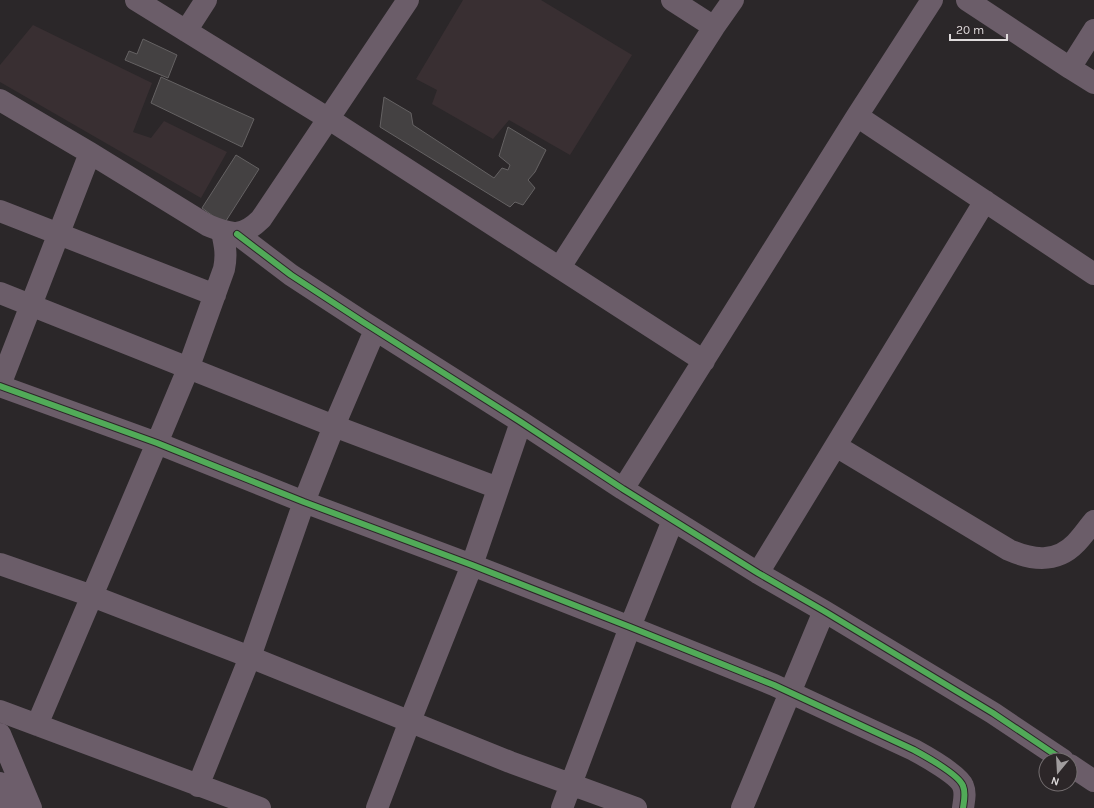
<svg xmlns="http://www.w3.org/2000/svg" width="1094" height="808" viewBox="0 0 1094 808" font-family="Karla,sans-serif">
	<rect width="100%" height="100%" fill="#2b2729"/>
	<!-- built -->
	<path fill="#392f32" d="M463,0H541L632,55L570,155L509,120L493,139L432,104L437,90L416,79Z
		M33,25L152,83L133,132L151,138L164,121L227,152L201,198L0,82V65Z"/>
	<!-- building -->
	<path fill="#444142" stroke="#656263" d="M143,39L177,55L168,78L125,60L129,51L137,54Z
		M161,77L254,119L242,147L151,103Z
		M384,97L411,113L413,125L494,178L502,168L508,170L510,165L499,156L508,127L546,150L535,172L528,180L535,188L523,205L515,202L510,207L380,127Z
		M236,155L259,169L224,224L202,208Z"/>
	<g fill="none" stroke-linecap="round" stroke-linejoin="round">
		<!-- street -->
		<path stroke="#6b5d69" stroke-width="22" d="M136,0L329,119L704,361
			M672,0L714,27
			M967,0L1070,68
			M1094,30L1070,68L1094,83
			M186,31L206,0
			M0,100L90,153L207,225C231,235 242,238 261,219L408,0
			M857,116L1094,274
			M0,211L215,295
			M237,234L291,275L363,322L521,422L623,489L758,573L824,611L993,713L1063,760
			M560,267L714,27L733,0
			M0,293L334,426L498,488
			M0,385L90,153
			M0,386L157,443L304,502L472,565L630,627L774,685L914,750C925,756 959,775 963,786C966,793 964,801 963,808
			M836,446L1009,550C1032,560 1056,564 1076,543C1083,536 1088,528 1094,521
			M623,489L857,116L932,0
			M0,564L92,596L250,657L510,762L636,808
			M758,573L985,201
			M0,711L260,808
			M37,725L157,443L188,369L224,269C227,255 225,245 222,232
			M1070,765L1094,781
			M198,786L250,657L304,502L334,426L375,330
			M377,808L410,721L472,565L521,422
			M562,808L630,627L673,520
			M742,808L824,611"/>
		<!-- secondary -->
		<path stroke="#6d5e6b" stroke-width="22" d="M0,734L31,808
			M0,783L10,808"/>
		<!-- cycleway casing -->
		<g stroke="#2c2628" stroke-width="8">
			<path id="cycleway" d="M237,234L291,275L363,322L521,422L623,489L758,573L824,611L993,713L1063,760
				M0,386L157,443L304,502L472,565L630,627L774,685L914,750C925,756 959,775 963,786C966,793 964,801 963,808"/>
		</g>
		<!-- cycleway -->
		<use href="#cycleway" stroke="#51ab58" stroke-width="6"/>
	</g>
	<!-- north arrow -->
	<g transform="translate(1058 772) rotate(198)"><circle r="19" fill="#2c2628" stroke="#746e70"/>
	<path d="M0-3L7 15L0 10L-7 15Z" fill="#a09c9d"/>
	<text y="-6" font-size="11" font-weight="bold" text-anchor="middle" fill="#dfdbdc">N</text>
	</g>
	<!-- scale -->
	<path d="M950 34v6h57v-6" fill="none" stroke="#dfdbdc" stroke-width="2"/>
	<text x="956" y="34" font-size="12" fill="#dfdbdc" stroke="#2c2628" stroke-width="3" paint-order="stroke">20 m</text>
</svg>
